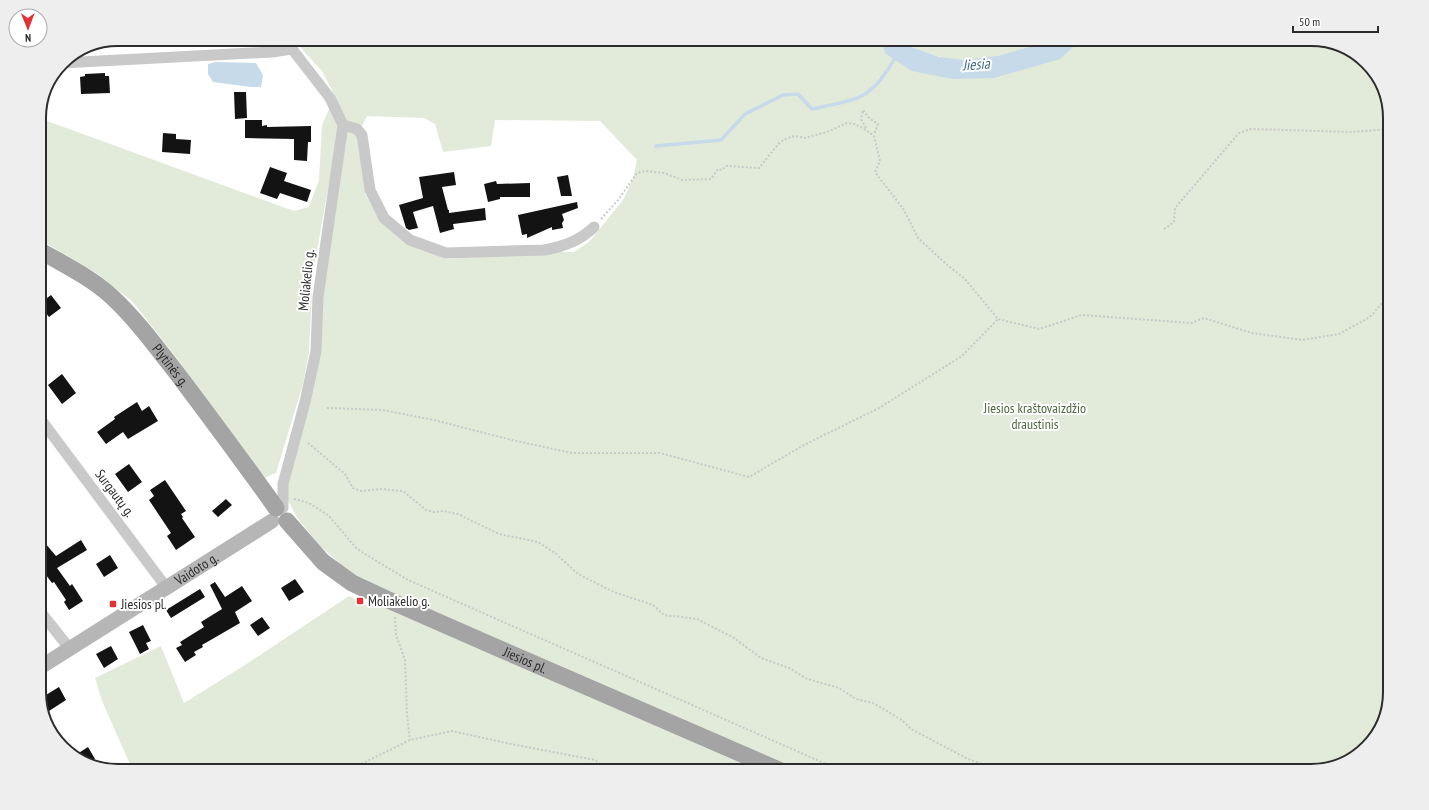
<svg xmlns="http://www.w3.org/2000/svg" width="1429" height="810" viewBox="0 0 1429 810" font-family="'PT Sans Narrow',sans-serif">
	<rect width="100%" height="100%" fill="#fff"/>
	<!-- green -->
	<path fill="#e2eada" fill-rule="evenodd" d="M295,39H890L901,49L977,67L1065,39H1311L1350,49L1379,78L1390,113V692L1380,731L1351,760L1311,771H133L102,701L95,678L161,646L184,703L245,665L349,596L365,605L371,603L377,604L427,626L352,575L320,546L298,519L288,501L283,484L305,402L338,133L313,273L309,352L303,384L276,473L264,478L172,352L132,301L96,273L39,239V118L294,211L309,207L319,180L322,125L335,96L322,71L306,54ZM367,116L424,118L435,124L443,152L491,146L495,120L600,121L637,160L633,179L623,200L589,242L574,252H554L447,259L408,243L380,221L365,194L357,136Z
		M904,39H930L932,42L991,39H1047C1012,58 965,67 927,53C916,49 911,48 904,39Z"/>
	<!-- water -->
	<path fill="#c7dae9" d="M880,39H904L911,47L939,57L965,60L998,56L1036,45L1047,39H1082L1060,59L994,78L953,79L912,71L886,54Z
		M215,62L256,63L263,75L261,87H251L213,82L208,74V64Z"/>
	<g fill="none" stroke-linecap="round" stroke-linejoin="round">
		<!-- stream -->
		<path stroke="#c7dae9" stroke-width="3.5" d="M656,146L721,140L745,114L783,95L798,94L812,109C826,106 858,101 868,92C880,83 889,69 896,56"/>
	</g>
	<!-- building -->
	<path fill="#131313" d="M105,73V76H109L110,93L81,94L80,77L85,76V74Z
		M234,92H246L247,118L235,119Z
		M245,120H262V126L267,125V127L311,126V142H308L307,161L294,160V139L245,138Z
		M163,133L176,134V139L191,140L190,154L162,152Z
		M270,167L287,173L284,181L311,190L307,202L280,193L277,199L260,193Z
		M454,172L456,185L442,187L448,210H449V213L485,208L486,220L453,224L454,229L440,233L433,206L413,212L418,228L409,230L406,228L399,205L423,198L419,177Z
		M568,175L572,196H561L557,177Z
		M496,181L497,184L530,183V197H500V199L488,202L484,184Z
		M577,202L578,208L562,214L564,220L562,223L563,228L552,230V227L527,238V234L522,235L518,215Z
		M51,295L61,308L49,317L39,304Z
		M62,374L76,393L62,404L48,385Z
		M137,402L142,411L149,406L158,421L128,439L123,432L106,444L97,432L115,419L114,417Z
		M129,464L142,482L128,492L115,474Z
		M165,480L186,511L181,514L183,517L182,518L195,537L176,550L167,536L171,533L149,500L154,496L150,490Z
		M226,499L232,505L218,517L212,511Z
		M39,536L56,556L81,540L87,550L57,568L70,586L72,584L83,601L69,610L64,602L66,600L54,582L52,583L46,575L44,577L39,571Z
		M110,555L118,568L104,577L96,564Z
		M295,579L304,592L289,601L281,588Z
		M215,582L225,597L242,586L252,601L235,612L240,623L202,645L203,647L194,652L196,655L185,662L176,648L182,645L180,642L204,627L201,622L222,609L210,585Z
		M200,589L205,597L171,618L166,610Z
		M262,617L270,628L258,636L250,625Z
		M143,625L151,641L146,643L149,649L140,654L129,632Z
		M111,646L118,659L104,668L96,654Z
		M59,687L66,700L49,711L41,698Z
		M88,747L95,759L89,763L79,761L74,756Z"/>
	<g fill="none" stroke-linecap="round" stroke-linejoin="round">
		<!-- path -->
		<path stroke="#c9c9c9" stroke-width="2" stroke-dasharray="2 2" stroke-linecap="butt" d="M866,128L861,119L863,110L870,119L878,124L874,135
			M1390,158C1387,167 1386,175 1390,184
			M601,219L618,200L637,173L646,171L664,173L682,180L711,179L718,169L722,170L726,166L759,168L780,142L788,138L795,136L805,138L827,132L847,123L855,124L866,130L874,136L880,161L875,172L904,210L918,238L945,263L965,279L998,319L1039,329L1082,315L1191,323L1204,318L1252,333L1302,340L1339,334L1370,317L1390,294
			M1164,229L1174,222L1175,208L1239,133L1251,129L1351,132L1390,129
			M327,408L383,410L434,420L512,440L572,453H660L749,477L804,445L879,408L962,356L998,319
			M308,443L345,474L353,488L361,491L380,489L403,491L426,510L434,512L443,511L458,514L499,534L538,542L555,553L578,574L614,592L653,605L664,615L697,619L734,638L761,658L789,668L807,679L839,688L856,699L873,703L902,720L911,729L968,759L1002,771
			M294,499L309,503L329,516L357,549L408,580L842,771
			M395,617L396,635L405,660L407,714L410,740
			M347,771L410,740L452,731L511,744L595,760L608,771"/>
		<!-- street -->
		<path stroke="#c9c9c9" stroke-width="11" d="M62,63L272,52L292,49
			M343,125L357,129L362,135L370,190L384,218L410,240L446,253L544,250C562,247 581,240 594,227
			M39,417L166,587
			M283,508V484L305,402L316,351L318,297L343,125L330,98L292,49L288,39
			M39,610L70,649"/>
		<!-- secondary -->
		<path stroke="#b6b6b6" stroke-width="15" id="s1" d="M39,668L272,521"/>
		<!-- primary -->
		<g stroke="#a4a4a4" stroke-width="17">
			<path id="s2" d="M39,250C63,264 90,277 111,296C136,319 158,349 179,376C212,420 245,464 276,508"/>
			<path id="s3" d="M287,521L323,562L352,583L395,603L500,649L781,771"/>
		</g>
	</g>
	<!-- markers -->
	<g fill="#de3439" stroke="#fff" stroke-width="1.5">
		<rect x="356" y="597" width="8" height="8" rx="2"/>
		<rect x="109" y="600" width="8" height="8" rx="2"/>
	</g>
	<g text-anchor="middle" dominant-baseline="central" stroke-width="4" stroke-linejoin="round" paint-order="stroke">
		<!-- street labels -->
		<g font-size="14" fill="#2c2c2c" stroke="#fff">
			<text transform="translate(306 280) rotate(-84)">Moliakelio g.</text>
			<text stroke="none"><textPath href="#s2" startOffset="177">Plytinės g.</textPath></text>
			<text transform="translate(115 493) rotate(53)">Surgautų g.</text>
			<text stroke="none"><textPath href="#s1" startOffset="186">Vaidoto g.</textPath></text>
			<text stroke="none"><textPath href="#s3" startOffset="280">Jiesios pl.</textPath></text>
		</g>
		<!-- park labels -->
		<g font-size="14" fill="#4e663c" stroke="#fff">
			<text x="1035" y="408">Jiesios kraštovaizdžio<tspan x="1035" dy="16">draustinis</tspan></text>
		</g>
		<!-- poi labels -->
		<g font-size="14" fill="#2c2c2c" stroke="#fff" text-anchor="start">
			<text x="368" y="601">Moliakelio g.</text>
			<text x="121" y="604">Jiesios pl.</text>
		</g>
		<!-- water labels -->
		<g font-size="15" font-style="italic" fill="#3e6a8a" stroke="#fff">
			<text transform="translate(976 64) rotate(-4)">Jiesia</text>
		</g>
	</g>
	<!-- crop -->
	<path d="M0 0H1429V810H0ZM118 46H1311A72 72 0 0 1 1383 118V692A72 72 0 0 1 1311 764H118A72 72 0 0 1 46 692V118A72 72 0 0 1 118 46Z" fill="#eee" fill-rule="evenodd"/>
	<path fill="none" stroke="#2c2c2c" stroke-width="2" d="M118 46H1311A72 72 0 0 1 1383 118V692A72 72 0 0 1 1311 764H118A72 72 0 0 1 46 692V118A72 72 0 0 1 118 46Z"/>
	<!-- north arrow -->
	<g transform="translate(28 28) rotate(179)"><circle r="19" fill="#ffffff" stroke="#ababab"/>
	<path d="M0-3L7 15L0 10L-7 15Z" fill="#de3439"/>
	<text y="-6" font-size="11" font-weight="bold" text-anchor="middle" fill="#2c2c2c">N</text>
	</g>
	<!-- scale -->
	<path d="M1293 26v6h85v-6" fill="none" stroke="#2c2c2c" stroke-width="2"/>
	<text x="1299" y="26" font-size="12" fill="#2c2c2c" stroke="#ffffff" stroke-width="3" paint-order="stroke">50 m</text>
</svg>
